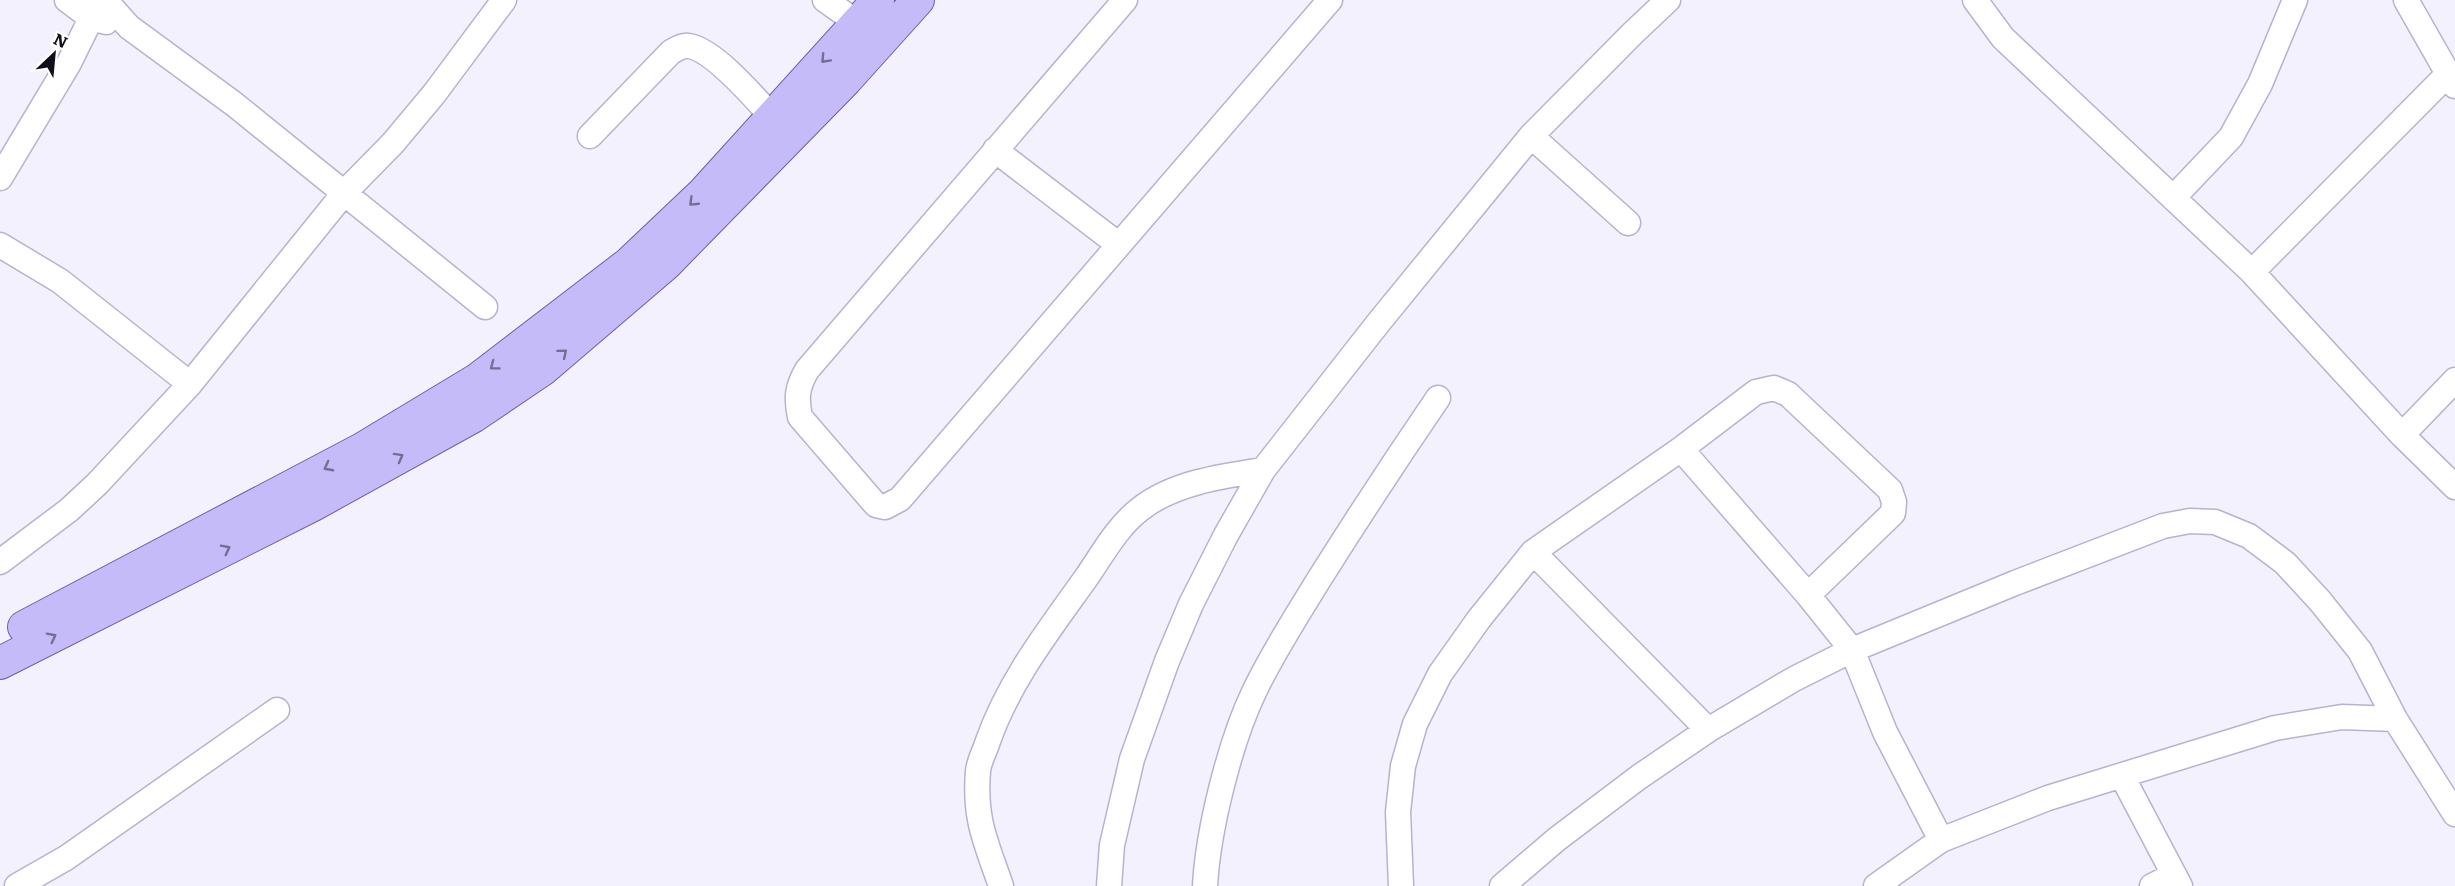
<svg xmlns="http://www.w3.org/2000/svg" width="2455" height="886" viewBox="0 0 2455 886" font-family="Literata,serif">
	<rect width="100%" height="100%" fill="#f2f1fd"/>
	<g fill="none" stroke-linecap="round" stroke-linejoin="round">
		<!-- minor casing -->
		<g stroke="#b6b3d1" stroke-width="27">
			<path id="minor" d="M67,0L91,18L106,22
				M105,0L129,27L234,104L485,307
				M825,0L859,24
				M1125,0L807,370C797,387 796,398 800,417L876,505L885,507L900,499L1330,0
				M1975,0L2003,38L2252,272L2402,435L2455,487
				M2406,0L2455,86
				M590,136L671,52C677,49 682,45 689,46C714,50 755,98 772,117
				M1531,136L1628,223
				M995,150L1119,245
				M0,178L69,63L100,0
				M2173,198L2231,137L2260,84L2295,0
				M0,245L60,281L190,384
				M2252,272L2448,74
				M2402,435L2455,380
				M1681,449L1756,392L1774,388L1788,394L1890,490L1894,502L1893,513L1808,595
				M1533,552L1708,730
				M0,562L69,510L97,484L190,384L345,192L393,143L434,94L504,0
				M2122,776L2180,886
				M17,886L66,858L277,710
				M1001,886C986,842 974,820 978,771C979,761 985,751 988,741C1009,681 1049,630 1086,578C1102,555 1117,527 1139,510C1172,483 1222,476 1263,470
				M1109,886L1112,845L1132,759L1167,661L1191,604L1226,535L1263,470L1379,322L1531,136L1633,33L1668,0
				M1205,886C1208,830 1230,742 1254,692C1272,654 1296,617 1318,581C1357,519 1397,458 1438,398
				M1401,886L1398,812L1403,766L1415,724L1440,674L1479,619L1533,552L1681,449L1808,595L1852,650L1885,732L1941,840
				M1502,886L1557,839L1639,777L1708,730L1794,679L1852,650L2015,583L2163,526L2190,521L2215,522L2249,536L2285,563L2320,601L2360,651L2395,719L2455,814
				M1876,886L1941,840L2048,798L2275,728L2342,717L2395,719
				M2152,886L2174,875"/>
		</g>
		<!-- major casing -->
		<g stroke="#6d61a8" stroke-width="34">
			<path id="major" d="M24,627L362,449L478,379L628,264L704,192L878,0
				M0,663L313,505L474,416L542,370L666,264L846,80L918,0"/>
		</g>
		<!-- minor -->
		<use href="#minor" stroke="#fff" stroke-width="24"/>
		<!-- major -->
		<use href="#major" stroke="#c5bbf8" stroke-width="32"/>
	</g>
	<!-- one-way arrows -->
	<defs><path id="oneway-chevron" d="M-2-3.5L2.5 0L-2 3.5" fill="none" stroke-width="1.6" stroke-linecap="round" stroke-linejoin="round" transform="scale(1.5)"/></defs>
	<g stroke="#746e94">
		<use href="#oneway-chevron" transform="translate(825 59) rotate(133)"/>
		<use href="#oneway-chevron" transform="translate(693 202) rotate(136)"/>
		<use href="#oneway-chevron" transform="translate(563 353) rotate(-40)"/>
		<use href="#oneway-chevron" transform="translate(494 366) rotate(143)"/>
		<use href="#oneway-chevron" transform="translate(399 457) rotate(-29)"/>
		<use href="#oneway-chevron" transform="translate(328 467) rotate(152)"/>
		<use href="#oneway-chevron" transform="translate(226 549) rotate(-27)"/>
		<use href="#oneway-chevron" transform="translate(52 637) rotate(-27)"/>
	</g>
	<!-- north arrow -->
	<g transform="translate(54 54) rotate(26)" stroke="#ffffff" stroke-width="4.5" paint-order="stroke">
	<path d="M0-4.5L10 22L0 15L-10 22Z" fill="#11101a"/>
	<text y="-9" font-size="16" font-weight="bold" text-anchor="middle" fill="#11101a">N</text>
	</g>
</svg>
